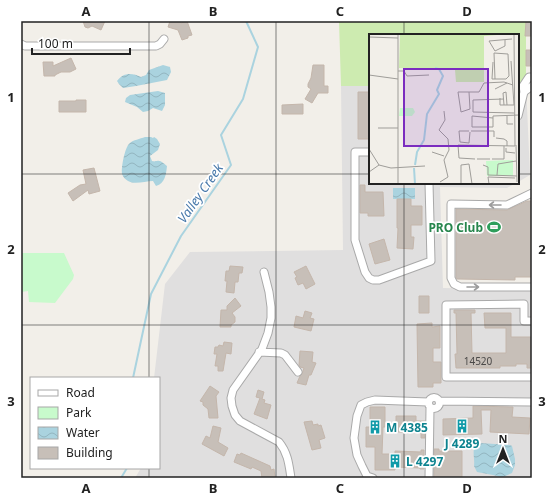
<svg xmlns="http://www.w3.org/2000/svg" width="553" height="499" viewBox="0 0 553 499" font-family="'Noto Sans',sans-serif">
	<defs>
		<pattern id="water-waves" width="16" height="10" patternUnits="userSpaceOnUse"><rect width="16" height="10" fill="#aad3df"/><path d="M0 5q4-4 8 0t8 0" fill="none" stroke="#92b5bf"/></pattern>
	</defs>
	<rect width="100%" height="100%" fill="#f2efe9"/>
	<!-- residential -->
	<path fill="#e0dfdf" d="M518,83H526L530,175L518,182Z
		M341,86H370V183H516L507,188L440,187L443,288L532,289V478H135L141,468H159V378H154L165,284L190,252L343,250Z"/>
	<!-- grass -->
	<path fill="#cdebb0" d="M339,21H526V83H518V35H370V86H341Z"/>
	<!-- park -->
	<path fill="#c8facc" d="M21,253H64L74,275L73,279L55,303L29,302L28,291L21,292Z"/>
	<!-- water -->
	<path fill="url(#water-waves)" d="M163,65L170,67L171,72L167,80L136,86L123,88L119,84L117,81C124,72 132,73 141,77L146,75L149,70Z
		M158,91L165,93V105L162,111L153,108L148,111L143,112L137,107L125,102L126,98L130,95Z
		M145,137H151L153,138L154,137L157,139L160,144L158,150L150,156L152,161C157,162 152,161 157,161C161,160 164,164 167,166C166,175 165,183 156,186L153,181C145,181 135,185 128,181C125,179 123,177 122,174C121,168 125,146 130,143C133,140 140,139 145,137Z
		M393,188H415V199H393Z
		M480,443L510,445L512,446L515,459V465L512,473L503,477H501L493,475L477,472L474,466C475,458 472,453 475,445Z"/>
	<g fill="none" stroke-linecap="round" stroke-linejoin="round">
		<!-- stream -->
		<path stroke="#aad3df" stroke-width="2" d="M133,378L151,294L181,236L231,165L221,135L243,99L258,47L246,21
			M121,478L127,468"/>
	</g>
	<!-- building -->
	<path fill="#c7bfb8" stroke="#c4b6ab" d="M83,21H105L101,30L92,26L88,28L85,27Z
		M170,21H180L181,23L187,21L192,35L188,36V38L182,40L178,30L168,27Z
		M526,21H532V36H525Z
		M526,50H532V66H526Z
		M71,58L76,69L70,72H61L55,75V76H44L43,62H53V66Z
		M313,65H324V86H328V93H318L312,103L305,99L311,89L308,87V84L311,78Z
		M358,92H370V139H358Z
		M76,100H86V112H59V101H76Z
		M303,104V114H282V105Z
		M94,168L100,191L89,194L88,190L73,201L68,193L80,185L86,184L83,170Z
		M360,185H365V192H383L384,216H368V213H360Z
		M397,199H411V206H422V225H411V237H414L413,249L397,248L398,228H397Z
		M527,201H532V277H515V280L457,279L456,277V209L507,210Z
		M384,239L390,260L375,264L369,244Z
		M230,266L243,267L242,273H239L238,282H235L234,293L226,292L227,281H225L226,271H229Z
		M306,266L315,284L306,289L303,283L298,285L295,278L297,277L294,272Z
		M419,296H429V313H419Z
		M235,298L241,306L232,313L235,317V322L231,325V327H220L221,310H227V306Z
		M454,310H475V313H471L472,353H506V328H485L484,313H511V337H532V368H527V364H516V366H500V368H456L455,354H457L456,313H454Z
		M305,311L312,313L310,318L314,319L311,331L294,327L296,316L303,318Z
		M432,323V327L440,326V348H433V362H441V383H433V387H418L417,324Z
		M224,342L232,343L231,354L226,353L223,371H218V366H215L217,354H214L215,347H218L219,345L223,346Z
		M300,351L313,352L312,362L316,363L311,375H309L306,385L297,383L300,376L302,374L304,368L300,367L299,365Z
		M210,386L219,392L216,396L218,418H209L208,409L203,405V402L200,401Z
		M258,390L264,392L262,399L265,400L264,403L271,405L267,419L254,414L260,398L256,397Z
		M473,406L513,407L512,417L530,418L529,434L490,432L491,410H481L482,434L443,435V419L473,418Z
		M370,407H385V427H383L382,454H395V451L421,452V450H424V469H420V468L395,467V470H375V447H366V427H370Z
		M396,416H416V421H425V438H421V432H396Z
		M312,421L313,425L318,424V426L321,425L325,438L319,440L321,448L312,450L304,422Z
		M213,426L221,428L218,442L228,448L224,456L202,444L206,436L210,438Z
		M434,449H439V451H462V478H434Z
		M241,453L270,466L271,470L274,469L275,478H262L261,471L252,467L251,469L234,462L237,454L240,455Z"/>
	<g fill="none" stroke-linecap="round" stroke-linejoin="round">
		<!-- minor casing -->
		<g stroke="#a9a9a9" stroke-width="9">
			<path id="minor" d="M21,44L25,46H156L160,44L164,39
				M524,92L532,86
				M518,116L524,92L523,86L529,77H532
				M370,152H355V240L365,272L369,278L373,280H379L431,261L429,183
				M532,193L507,205L451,204V278L454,284L460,287H532
				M264,272L269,292L271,307V318L268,333L262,349L233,390L231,398L232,406L235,415L240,421L279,442C288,453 289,465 291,478
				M532,321H524V304L446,305V377H532
				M259,352L281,353L285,355L298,372
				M428.5 403a5.5 5.5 0 1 1 11 0a5.5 5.5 0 1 1-11 0Z
				M439,401L532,402
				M373,478L367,476L362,466L357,455L354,438L357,416L361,405L367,402L375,400L428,402
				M429,478L430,408"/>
		</g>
		<!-- minor -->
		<use href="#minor" stroke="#fff" stroke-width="7"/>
	</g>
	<!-- one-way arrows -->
	<defs><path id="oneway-shaft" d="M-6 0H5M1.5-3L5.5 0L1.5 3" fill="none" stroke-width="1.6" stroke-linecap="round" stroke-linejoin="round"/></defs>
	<g stroke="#9c9c9c">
		<use href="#oneway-shaft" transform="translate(495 205) rotate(-180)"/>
		<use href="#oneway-shaft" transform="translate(473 287)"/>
	</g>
	<!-- grid -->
	<path fill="none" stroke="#222" stroke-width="1" stroke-opacity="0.55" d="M149,21V378M276,21V478M404,21V35M21,174H370M518,174H532M404,183V478M21,325H532M149,468V478"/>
	<!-- icons -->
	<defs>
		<g id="stadium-bare" transform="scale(1.08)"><path d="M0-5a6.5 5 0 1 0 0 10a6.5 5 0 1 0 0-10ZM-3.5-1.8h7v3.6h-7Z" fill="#2e9e5b" stroke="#fff" stroke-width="2.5" paint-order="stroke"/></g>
		<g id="building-bare" transform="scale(1.08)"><path d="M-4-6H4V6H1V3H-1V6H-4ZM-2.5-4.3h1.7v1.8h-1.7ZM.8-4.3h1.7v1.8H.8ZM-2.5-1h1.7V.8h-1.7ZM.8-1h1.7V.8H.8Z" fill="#0f9aa8" stroke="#fff" stroke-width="2.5" paint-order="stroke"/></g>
	</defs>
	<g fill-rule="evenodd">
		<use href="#stadium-bare" x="494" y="227"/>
		<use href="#building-bare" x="462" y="426"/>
		<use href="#building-bare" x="375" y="427"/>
		<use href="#building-bare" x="395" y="461"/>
	</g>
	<g text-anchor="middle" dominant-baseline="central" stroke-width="3.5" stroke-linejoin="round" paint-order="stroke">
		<!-- number labels -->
		<g font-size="10" fill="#4b4948">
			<text x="478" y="361">14520</text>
		</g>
		<!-- leisure labels -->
		<g font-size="12" font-weight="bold" fill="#27864d" stroke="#fff" text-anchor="end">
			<text x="483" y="227">PRO Club</text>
		</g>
		<!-- culture labels -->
		<g font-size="12" font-weight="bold" fill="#0d838f" stroke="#fff" text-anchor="start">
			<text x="386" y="427">M 4385</text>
			<text x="462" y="443" text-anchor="middle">J 4289</text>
			<text x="406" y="461">L 4297</text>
		</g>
		<!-- water labels -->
		<g font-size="13" font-style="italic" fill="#4a7aab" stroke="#fff">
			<text transform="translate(200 193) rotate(-55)">Valley Creek</text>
		</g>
	</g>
	<!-- overview -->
	<g transform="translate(369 34)">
		<rect width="150" height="150" fill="#f2efe9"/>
		<path d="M31,0H142L115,2V48H87L86,36L30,34Z" fill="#cdebb0"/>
		<path d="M31,74H44L46,78L43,82H30ZM144,126V142H118L117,127Z" fill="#c8facc"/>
		<path fill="none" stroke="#aad3df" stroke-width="2" d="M46,131L48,118L55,106L58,80L70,60L68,56L74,42L70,35L66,34M45,134L46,150"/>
		<path fill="none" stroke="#9f9d99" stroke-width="1" d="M145,0L146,112M0,3L29,4M136,6V12L126,17L120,7L143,5M125,19L139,20L140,42L137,45H126ZM142,27L145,71M124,28L123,45H126M29,37H35L38,42L60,41M0,41L29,45M115,49L135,48L144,51M126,55L138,49M100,58L101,75L92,78L89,58H110L115,49M131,64V71H145M135,65L104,66V78L145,79M135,71L134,59L137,58L138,71M138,82V90H144M124,84V93H103V82L124,84V82L150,81M9,94H29M100,97H90L91,108L100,109L101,98M102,97H125V103M127,104L135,105L138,107V112M147,111L148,148M137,114V118L146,119M0,115L10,131M63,118L75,122M106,125L90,124L89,111L146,112M108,125H121M123,125H135V112M114,131L119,133V141L148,142M0,138L10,131L22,134L56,132M128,141L129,130L147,127M71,148L79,143L75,126L80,116L79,105L70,96L76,86L75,77M29,150V0M92,150V131L100,130L103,150M120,150L119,143L146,144"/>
		<path fill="#7b2cbf" fill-opacity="0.15" stroke="#7b2cbf" stroke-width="2" d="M35,35H119V112H35Z"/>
		<rect width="150" height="150" fill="none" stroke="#222" stroke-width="2"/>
	</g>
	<!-- border -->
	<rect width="553" height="499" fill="none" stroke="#ffffff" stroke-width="44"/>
	<!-- legend -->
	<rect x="30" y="377" width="130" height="92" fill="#ffffff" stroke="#a7a7a7"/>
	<rect x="38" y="390" width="20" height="6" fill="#ffffff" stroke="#a7a7a7"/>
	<text x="66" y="397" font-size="12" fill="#222222">Road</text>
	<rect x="38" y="407" width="20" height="12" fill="#c8facc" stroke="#a7a7a7"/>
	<text x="66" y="417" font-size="12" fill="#222222">Park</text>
	<rect x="38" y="427" width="20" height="12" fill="url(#water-waves)" stroke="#a7a7a7"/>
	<text x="66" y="437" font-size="12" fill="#222222">Water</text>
	<rect x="38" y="447" width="20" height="12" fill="#c7bfb8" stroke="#a7a7a7"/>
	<text x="66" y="457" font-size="12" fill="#222222">Building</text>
	<!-- north arrow -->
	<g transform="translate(503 449)" stroke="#ffffff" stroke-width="3" paint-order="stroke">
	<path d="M0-3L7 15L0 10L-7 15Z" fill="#222222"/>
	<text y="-6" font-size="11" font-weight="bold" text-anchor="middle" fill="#222222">N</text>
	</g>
	<!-- scale -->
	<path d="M32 48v6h98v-6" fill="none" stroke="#222222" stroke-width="2"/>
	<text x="38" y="48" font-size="12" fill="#222222" stroke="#ffffff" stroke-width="3" paint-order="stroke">100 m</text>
	<rect x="22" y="22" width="509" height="455" fill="none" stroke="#222" stroke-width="1.5"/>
	<g font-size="13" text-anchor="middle" font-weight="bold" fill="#222">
		<text x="86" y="16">A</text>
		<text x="213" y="16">B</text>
		<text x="340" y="16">C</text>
		<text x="467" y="16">D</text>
		<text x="11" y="102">1</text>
		<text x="542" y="102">1</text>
		<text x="11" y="254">2</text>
		<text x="542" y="254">2</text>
		<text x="11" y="406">3</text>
		<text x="542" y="406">3</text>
		<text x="86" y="493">A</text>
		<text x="213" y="493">B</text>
		<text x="340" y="493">C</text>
		<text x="467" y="493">D</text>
	</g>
</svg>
